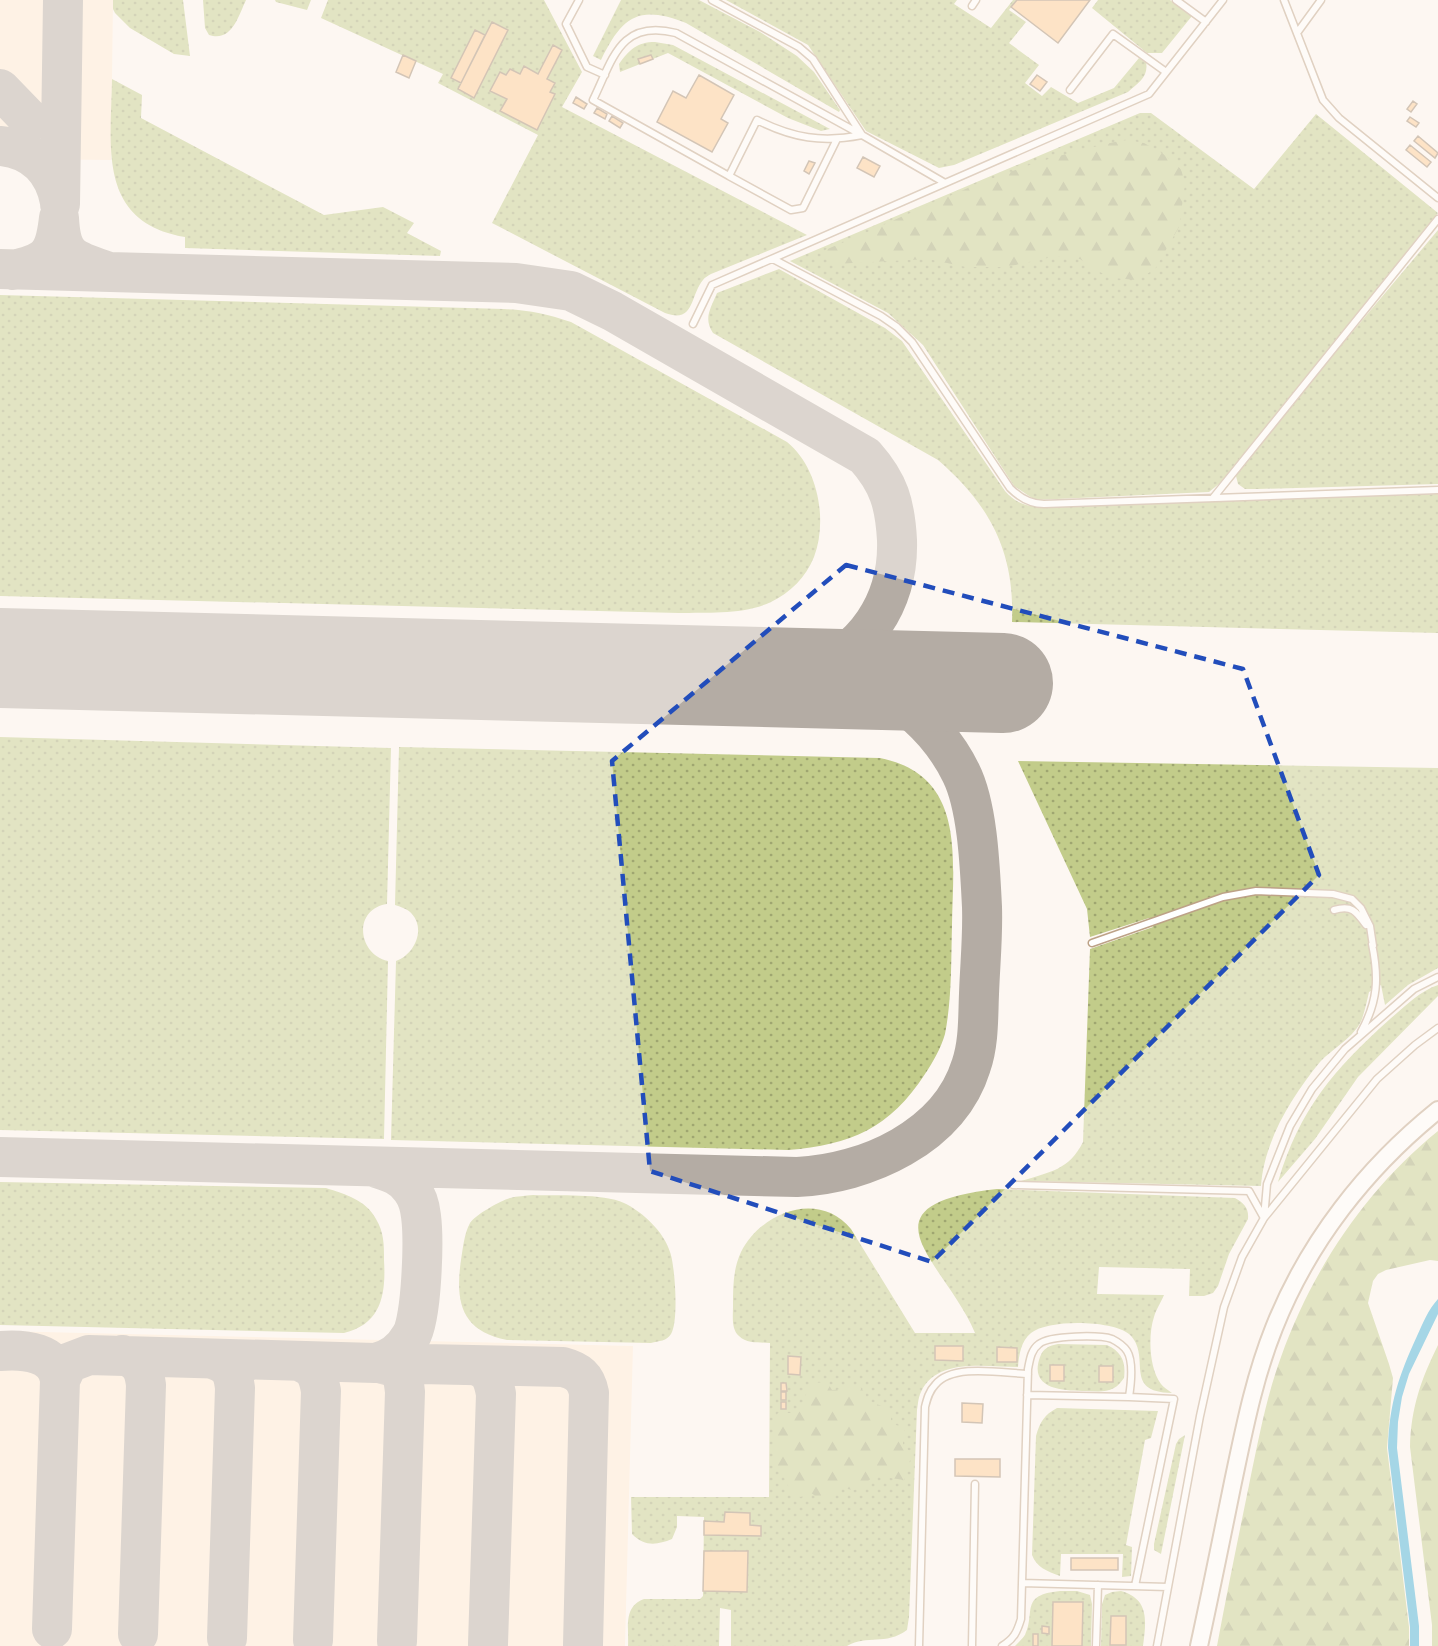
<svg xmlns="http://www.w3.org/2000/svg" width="1438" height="1646" viewBox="0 0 1438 1646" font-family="'PT Serif',serif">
	<defs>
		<pattern id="grass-dots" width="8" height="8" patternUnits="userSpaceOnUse" patternTransform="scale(1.5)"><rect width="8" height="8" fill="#c2cc8a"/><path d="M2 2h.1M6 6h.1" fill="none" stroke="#9fa671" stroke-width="1.8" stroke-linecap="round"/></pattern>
		<pattern id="forest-firs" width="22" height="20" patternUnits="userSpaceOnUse" patternTransform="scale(1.5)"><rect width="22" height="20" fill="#c2cc8a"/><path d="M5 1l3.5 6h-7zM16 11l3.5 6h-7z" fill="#9fa671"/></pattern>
	</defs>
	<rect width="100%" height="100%" fill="#fdf7f2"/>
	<!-- built -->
	<path fill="#ffebd6" d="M0,0H113L111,160L0,159Z
		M0,1331L633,1346L625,1646H0Z"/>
	<!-- grass -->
	<path fill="url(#grass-dots)" d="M113,0H183L190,56L174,54L130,28L115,13L113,9Z
		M203,0H246C238,17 232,42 209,35L205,28Z
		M275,0H311L307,10L276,2Z
		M328,0H544L582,72L562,107L807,235L711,274C708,276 705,277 703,280C690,295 695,324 665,313L492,223L538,135L438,83L443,74L321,18Z
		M621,0H699L760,32L797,56L814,72L840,110L839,112L686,23C638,4 622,17 601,60L593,56Z
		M726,0H957L954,4L991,28L1013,0H1017L1009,10L1026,22L1009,43L1039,65L1025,83L1042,96L1051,87L1078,103L1114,88L1139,58L1146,62C1149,77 1138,83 1128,92L954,165L939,168L866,131L808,45Z
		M1098,0H1170L1192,16L1162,53H1147L1092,8Z
		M655,42L673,45L830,129L821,131L788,118L668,53L620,72L619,64C629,50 637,42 655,42Z
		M112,79L142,95L141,118L324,215L383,207L414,223L407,233L441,251L440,256L185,248V237C97,222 111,147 112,79Z
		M1140,113H1151L1254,189L1316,114L1438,213L1237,464L1220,483L1209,492L1035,500L1014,486L923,345L888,313L790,261Z
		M1438,230V484L1258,489H1245L1238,484L1236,476L1239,467Z
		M779,269L885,328L902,341L1005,491C1016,503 1025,506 1041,507L1438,494V633L1012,622C1015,552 990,505 938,460L713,333C703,318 711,308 717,293Z
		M0,295L504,309C528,310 548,314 571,322L787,442C818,467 828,520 814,557C806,577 790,593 771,602C743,615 709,612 679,613L0,596Z
		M0,737L391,748L387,904C353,909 357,954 388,961L384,1139L0,1130Z
		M399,747L880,758C966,775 953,857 952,925C951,961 952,998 945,1034C941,1048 933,1062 925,1074C890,1128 851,1145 788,1150L391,1140L396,961C414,955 426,930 412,914C408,909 401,907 395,905Z
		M1018,761L1438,768V968L1408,985L1385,1005L1381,985L1369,992C1367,1001 1365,1010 1362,1019C1355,1037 1333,1048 1320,1062C1292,1096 1264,1141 1261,1186L1021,1181C1050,1172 1069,1170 1083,1142L1090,949L1153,927L1149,918L1090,937L1087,909Z
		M1438,985V996L1358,1077L1315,1139L1278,1182C1299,1110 1334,1069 1390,1019C1404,1007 1420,991 1438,985Z
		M0,1182L326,1188C345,1194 366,1200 376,1219C384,1232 384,1245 384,1260C386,1293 382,1324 344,1333L0,1325Z
		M997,1189L1235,1198C1244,1203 1249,1208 1248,1219L1229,1254L1218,1286L1213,1293L1204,1296H1189L1190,1269L1099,1267L1097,1294L1164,1295C1161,1302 1156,1310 1154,1317C1148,1335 1149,1368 1161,1384C1163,1387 1168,1390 1172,1393C1121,1392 1153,1356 1129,1334C1112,1320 1048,1319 1031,1333C1021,1341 1019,1355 1018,1367C987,1367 937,1357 921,1392C918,1398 918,1405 917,1410L909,1617L907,1630C885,1646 868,1634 847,1646H731V1610L720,1608L719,1646H628C629,1627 623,1607 644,1599H700L703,1596L704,1517L677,1516V1527L672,1539C657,1545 645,1547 632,1534L631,1497H769L770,1343C760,1342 747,1344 739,1336C731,1329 733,1316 733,1306C733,1287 733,1269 741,1252C761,1212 819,1190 851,1229L915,1333H975C946,1263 852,1205 997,1189Z
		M533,1195C557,1196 603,1193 624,1203C643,1212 664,1232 670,1252C675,1265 679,1322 671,1334C667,1341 659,1341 651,1343L507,1340C461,1331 455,1302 461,1260C463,1248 464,1234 470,1223C475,1215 500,1201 510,1198C517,1196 525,1196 533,1195Z
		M1058,1344L1107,1345C1122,1352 1126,1362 1124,1378C1121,1382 1118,1386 1114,1388C1105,1393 1095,1391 1086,1391C1064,1391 1028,1390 1040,1357C1043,1348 1049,1346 1058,1344Z
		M1057,1408L1158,1411L1151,1438L1145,1440L1126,1545L1132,1547L1131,1576L1122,1577L1123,1554H1061L1060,1576C1047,1571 1037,1568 1032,1555L1036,1436C1040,1422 1044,1415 1057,1408Z
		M1185,1435L1161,1554L1154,1550V1544L1176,1444L1179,1439Z
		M1060,1591H1077L1090,1595L1092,1604L1091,1646H1015C1018,1643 1022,1639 1025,1635C1036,1612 1019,1595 1060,1591Z
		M1121,1591C1150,1599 1146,1622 1143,1646H1101L1102,1604L1105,1595L1112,1592Z"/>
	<!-- forest -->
	<path fill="url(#forest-firs)" d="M1127,140L1144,143L1162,153L1181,169L1185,184L1179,227L1155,269L1137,280L1113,278L1093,269L1080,259L1057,256L1006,267H966L928,259L834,264L825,257V250C910,215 993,171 1082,150C1098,146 1112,142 1127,140Z
		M1438,1131V1261L1430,1260L1386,1270L1378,1274L1373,1281L1368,1303L1389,1364L1393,1378L1387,1448L1409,1627V1646H1217C1227,1592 1238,1539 1249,1485C1258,1442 1266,1398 1281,1357C1312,1270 1366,1189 1438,1131Z
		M1438,1345V1646H1432V1625L1410,1447C1411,1407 1421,1380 1438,1345Z
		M827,1382L832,1390C843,1390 847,1386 859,1386L865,1393L867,1400L891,1410V1420L896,1425L903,1427L906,1434L903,1441V1447L910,1451L911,1457L904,1480L877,1476L869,1480L865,1487L853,1490L837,1487L829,1499L818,1500L813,1494L807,1493L801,1497L792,1494L784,1477L773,1461C773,1455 775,1450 775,1444C774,1432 770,1425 778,1413H792L804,1406L807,1389L813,1383Z"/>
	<!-- water -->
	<path fill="#3badd7" d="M1438,1299V1314L1409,1374L1402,1397L1398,1422L1397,1448L1419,1626V1646H1410V1627L1388,1448C1389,1404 1399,1375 1417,1336C1423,1323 1428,1310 1438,1299Z"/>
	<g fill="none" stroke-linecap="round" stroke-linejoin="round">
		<!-- taxiway -->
		<path stroke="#b4aca4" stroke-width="40" d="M0,89L31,121
			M0,146C33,149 54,170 60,202
			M60,204L63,0
			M0,269L516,283L571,291L612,311L865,456C889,483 895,504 897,540C899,601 865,655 804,673C796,675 786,676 777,677
			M13,270C49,262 55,254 59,218C61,257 71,259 106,271
			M0,1157L797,1177C866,1174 949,1137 971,1066C979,1043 978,1017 979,994C980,965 983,936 982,907C980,869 978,807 961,773C948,746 924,717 899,702C882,692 862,686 844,679
			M0,1351C24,1349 57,1352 60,1380L68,1363L89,1355L375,1363C390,1360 403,1350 411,1336C422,1318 424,1239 421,1216C420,1207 418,1198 412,1190C403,1176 390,1172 374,1167
			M123,1355C140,1361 144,1368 146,1385L138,1634
			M212,1359C229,1364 233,1371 235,1388L227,1638
			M298,1361C315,1367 318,1374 321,1391L313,1640
			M375,1363L563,1367C578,1371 586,1377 589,1393L583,1645
			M382,1364C401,1367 403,1374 405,1392L397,1641
			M473,1365C490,1369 493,1378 496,1394L488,1644
			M52,1629L60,1380"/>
		<!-- runway -->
		<path stroke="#b4aca4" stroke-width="100" d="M0,658L1003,683"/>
	</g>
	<!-- building -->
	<path fill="#fdc991" stroke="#a1886d" stroke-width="1.5" d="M1017,0H1090L1058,43L1011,7Z
		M492,22L508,30L474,98L458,89Z
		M475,30L485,35L461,83L451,78Z
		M553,45L562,50L547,79L555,83L550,92L555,94L537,130L500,111L507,99L490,91L500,72L506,75L510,69L520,74L524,66L538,74Z
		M403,55L416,61L409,78L396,72Z
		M651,55L653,59L640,64L638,59Z
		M699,75L734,95L721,119L728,123L712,152L657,122L673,91L686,98Z
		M1037,75L1047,82L1040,91L1030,84Z
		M576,97L587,104L584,109L573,103Z
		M1413,101L1417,104L1411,112L1407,109Z
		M597,108L607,114L605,119L594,113Z
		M612,116L623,123L620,128L609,121Z
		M1410,117L1419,123L1416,127L1407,121Z
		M1418,136L1438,153L1435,158L1414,141Z
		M1410,145L1431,162L1427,167L1406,150Z
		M863,157L880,166L874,177L857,168Z
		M809,161L815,163L809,174L804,171Z
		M935,1346H963V1361L935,1360Z
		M997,1347L1017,1348V1362H997Z
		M788,1356L801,1357L800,1375L788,1374Z
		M1050,1365H1064V1381H1050Z
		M1099,1366H1113V1382H1099Z
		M781,1383H786L787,1391H781Z
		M781,1392H786V1400H781Z
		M781,1402H786V1409H781Z
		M962,1403L983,1404L982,1423L962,1422Z
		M955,1459H1000V1477L955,1476Z
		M725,1512L750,1513V1525L761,1526V1536L704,1535V1521L724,1522Z
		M704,1551H748L747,1592L703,1591Z
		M1071,1558H1118V1570H1071Z
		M1053,1602H1083L1082,1646H1052Z
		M1111,1616H1126V1645H1110Z
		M1042,1626L1049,1627V1634L1042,1633Z
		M1033,1634H1038V1646H1033Z"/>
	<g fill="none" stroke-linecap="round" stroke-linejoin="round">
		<!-- service casing -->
		<g stroke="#bda287" stroke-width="9">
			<path id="service" d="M579,0L566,24L587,67L605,75
				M712,0L799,47L813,59L862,135C822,143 793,138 757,120L729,176L593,100C613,59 620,19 676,33L862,135L945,183
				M1176,0L1206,22
				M1284,0L1323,100L1339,118L1438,198
				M972,6L976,0
				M1297,33L1321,0
				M1070,90L1113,34L1166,72
				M729,176L791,210L803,208L837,139
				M773,259L881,316L897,327L912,342L1010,488C1020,498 1030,504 1044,504L1438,490
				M693,324L712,285L1149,94L1223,0
				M1213,498L1438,219
				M1334,910C1352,905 1356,911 1366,925
				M1092,943L1223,897L1256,891L1333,894L1352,899L1361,908L1370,926L1373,946
				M1361,1032C1378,1001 1379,978 1372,944
				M1013,1185L1249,1191L1264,1218L1267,1184L1290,1126L1312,1089L1345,1049L1414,989L1438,977
				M1129,1397L1174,1399L1135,1586
				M1022,1583L1168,1587
				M919,1646L925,1407C927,1399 929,1391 935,1385C952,1363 1002,1373 1028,1374
				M972,1646L975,1484
				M1002,1646C1014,1639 1017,1632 1021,1619L1028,1369C1030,1359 1031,1350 1039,1344C1050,1335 1100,1335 1112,1339C1118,1342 1123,1345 1127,1351C1134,1362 1131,1384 1129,1397L1027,1395
				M1096,1646L1098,1585
				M1157,1646L1200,1416L1224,1307L1242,1257L1264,1218L1377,1079L1415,1045L1438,1028"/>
		</g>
		<!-- tertiary casing -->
		<g stroke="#bda287" stroke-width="20">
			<path id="tertiary" d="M1199,1646C1211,1591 1222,1536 1233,1482C1244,1430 1254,1378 1274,1328C1308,1242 1366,1168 1438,1110"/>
		</g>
		<!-- service -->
		<use href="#service" stroke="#fff" stroke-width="6"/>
		<!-- tertiary -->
		<use href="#tertiary" stroke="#fff" stroke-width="16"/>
	</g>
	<!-- marked area -->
	<path d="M0 0H1438V1646H0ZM846,565L1243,669L1319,875L932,1262L650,1171L612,761Z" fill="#fdf7f2" fill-opacity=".55" fill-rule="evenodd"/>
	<path fill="none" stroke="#224dbb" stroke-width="4.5" stroke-dasharray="12 8" stroke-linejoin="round" d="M846,565L1243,669L1319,875L932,1262L650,1171L612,761Z"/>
</svg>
